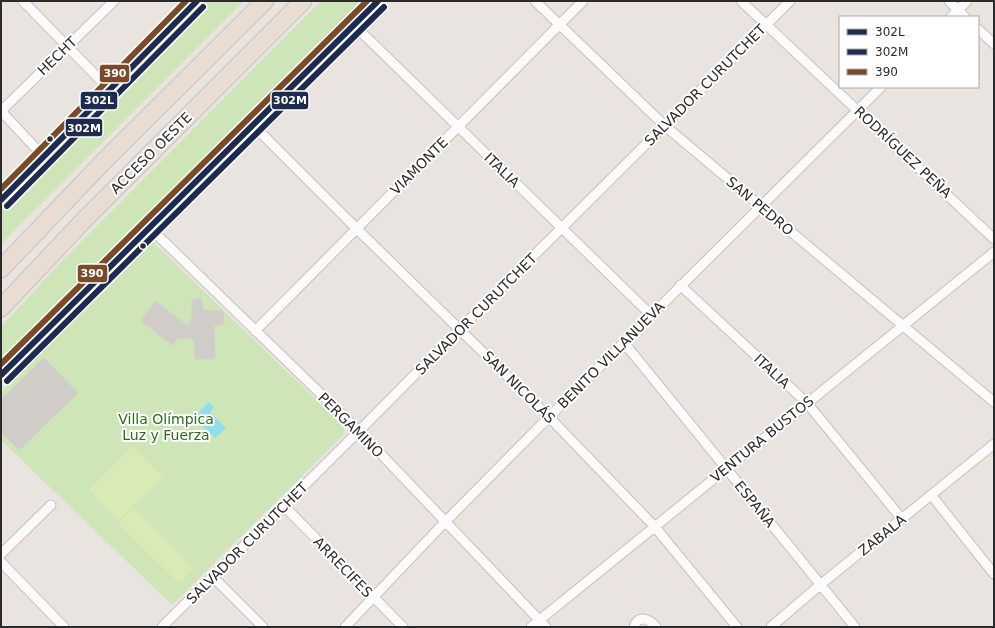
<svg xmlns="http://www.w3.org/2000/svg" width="995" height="628" viewBox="0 0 995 628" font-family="'DejaVu Sans',sans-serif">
	<rect width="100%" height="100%" fill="#e9e4e0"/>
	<!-- green -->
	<path fill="#cee5b7" d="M202,1H244L1,244V206Z
		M321,1H368L1,367V327L61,262Z
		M151,242L154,243L344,427V434L172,605L1,440V392Z"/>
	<!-- pitch -->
	<path fill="#daeab5" d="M133,446L163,477L119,520L89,490Z
		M133,508L194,568L179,583L118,523Z"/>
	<!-- water -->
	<path fill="#90ddee" d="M209,402L214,407L210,412L226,428L215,438L194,417Z"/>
	<!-- building -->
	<path fill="#d0cdc9" stroke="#d4d0cc" d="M201,298L203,310L223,311L224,324L214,326L215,359H195L194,339L178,338L172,345L141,321L156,301L188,326L192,316V300Z
		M44,358L78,393L19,450L1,432V400Z"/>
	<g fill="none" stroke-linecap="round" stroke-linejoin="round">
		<!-- minor casing -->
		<g stroke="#c2c1c2" stroke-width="11">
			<path id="minor" d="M23,1L109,89
				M535,1L665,126L994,402
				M741,1L994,239
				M949,1L965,17
				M951,17L967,1
				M354,25L651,315
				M978,29L994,44
				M1,111L114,1
				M1,111L43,156
				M253,125L357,229L549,417L655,527L737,627
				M150,228L359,431L546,627
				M680,285L807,403L902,519
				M255,331L583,1
				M623,344L630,350L855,627
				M932,496L994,574
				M284,506L403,627
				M1,554L51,505
				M1,562L64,627
				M213,577L263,627
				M162,627L359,431L460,329L790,1
				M345,627L445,522L549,417L881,87
				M531,627L994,252
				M634,627C638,614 650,619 656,627
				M771,627L820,585L994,444"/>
		</g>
		<!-- tertiary casing -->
		<g stroke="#c2c1c2" stroke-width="13">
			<path id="tertiary" d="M1,200L109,89L197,1
				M1,375L378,1"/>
		</g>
		<!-- motorway casing -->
		<g stroke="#c5c3c1" stroke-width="19">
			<path id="motorway" d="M1,269L105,160L265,1
				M1,308L84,220L303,1"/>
		</g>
		<!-- minor -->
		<use href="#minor" stroke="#fcfbfa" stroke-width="9"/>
		<!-- tertiary -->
		<use href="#tertiary" stroke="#fcfbfa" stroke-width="11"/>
		<!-- motorway -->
		<use href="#motorway" stroke="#e9dcd3" stroke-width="17"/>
		<!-- bus-1 casing -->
		<g stroke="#fff" stroke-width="9">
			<path id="bus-1" d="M1,200L197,1
				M1,375L378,1"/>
		</g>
		<!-- bus-2 casing -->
		<g stroke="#fff" stroke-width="9">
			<path id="bus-2" d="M7,206L203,7
				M7,381L384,7"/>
		</g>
		<!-- bus-3 casing -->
		<g stroke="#fff" stroke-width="9">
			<path id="bus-3" d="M1,189L186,1
				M1,364L367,1"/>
		</g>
		<!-- bus-1 -->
		<use href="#bus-1" stroke="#1d2b4f" stroke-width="6"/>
		<!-- bus-2 -->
		<use href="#bus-2" stroke="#1d2b4f" stroke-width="6"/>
		<!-- bus-3 -->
		<use href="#bus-3" stroke="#7a4b2a" stroke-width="6"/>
	</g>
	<!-- markers -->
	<g fill="#2b2b2b" stroke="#fff" stroke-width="1.5">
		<circle cx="50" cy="139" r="3.5"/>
		<circle cx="143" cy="246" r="3.5"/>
	</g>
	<g text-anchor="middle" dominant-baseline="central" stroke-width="4" stroke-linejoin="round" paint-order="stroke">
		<!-- street labels -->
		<g font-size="14" fill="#2b2b2b" stroke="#fff">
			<text transform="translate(57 56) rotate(-44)">HECHT</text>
			<text transform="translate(705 85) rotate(-45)">SALVADOR CURUTCHET</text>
			<text transform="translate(903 152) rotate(43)">RODRÍGUEZ PEÑA</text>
			<text transform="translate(151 153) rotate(-45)">ACCESO OESTE</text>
			<text transform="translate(419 166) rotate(-45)">VIAMONTE</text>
			<text transform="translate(502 170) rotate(44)">ITALIA</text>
			<text transform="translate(760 206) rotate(40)">SAN PEDRO</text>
			<text transform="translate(476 314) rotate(-45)">SALVADOR CURUTCHET</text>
			<text transform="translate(611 355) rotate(-45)">BENITO VILLANUEVA</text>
			<text transform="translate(772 371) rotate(43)">ITALIA</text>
			<text transform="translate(519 387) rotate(45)">SAN NICOLÁS</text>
			<text transform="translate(351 425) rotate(45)">PERGAMINO</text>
			<text transform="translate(762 439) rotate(-39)">VENTURA BUSTOS</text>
			<text transform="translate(755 504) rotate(51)">ESPAÑA</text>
			<text transform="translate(882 535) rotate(-39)">ZABALA</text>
			<text transform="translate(247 543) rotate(-45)">SALVADOR CURUTCHET</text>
			<text transform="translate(343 567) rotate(46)">ARRECIFES</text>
		</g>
		<!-- park labels -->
		<g font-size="14" fill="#2e6b17" stroke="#fff">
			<text x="166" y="419">Villa Olímpica<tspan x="166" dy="16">Luz y Fuerza</tspan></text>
		</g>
	</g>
	<g stroke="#fff" stroke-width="1.5">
		<rect x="99" y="64" width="31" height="19" rx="4" fill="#7a4b2a"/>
		<rect x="80" y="91" width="38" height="19" rx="4" fill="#1d2b4f"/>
		<rect x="271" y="91" width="38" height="19" rx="4" fill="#1d2b4f"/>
		<rect x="65" y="118" width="38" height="19" rx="4" fill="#1d2b4f"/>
		<rect x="77" y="264" width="31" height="19" rx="4" fill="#7a4b2a"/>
	</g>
	<g font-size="11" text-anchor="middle" font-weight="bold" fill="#fff">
		<text x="115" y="77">390</text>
		<text x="99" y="104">302L</text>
		<text x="290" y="104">302M</text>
		<text x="84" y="132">302M</text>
		<text x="92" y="277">390</text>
	</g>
	<!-- border -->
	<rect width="995" height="628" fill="none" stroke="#2b2b2b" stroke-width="4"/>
	<!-- legend -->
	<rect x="839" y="16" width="140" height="72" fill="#ffffff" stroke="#aaaaaa"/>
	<rect x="847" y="29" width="20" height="6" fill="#1d2b4f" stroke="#aaaaaa"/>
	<text x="875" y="36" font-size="12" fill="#2b2b2b">302L</text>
	<rect x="847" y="49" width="20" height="6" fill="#1d2b4f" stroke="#aaaaaa"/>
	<text x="875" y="56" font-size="12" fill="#2b2b2b">302M</text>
	<rect x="847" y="69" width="20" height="6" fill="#7a4b2a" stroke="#aaaaaa"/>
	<text x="875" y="76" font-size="12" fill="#2b2b2b">390</text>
</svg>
